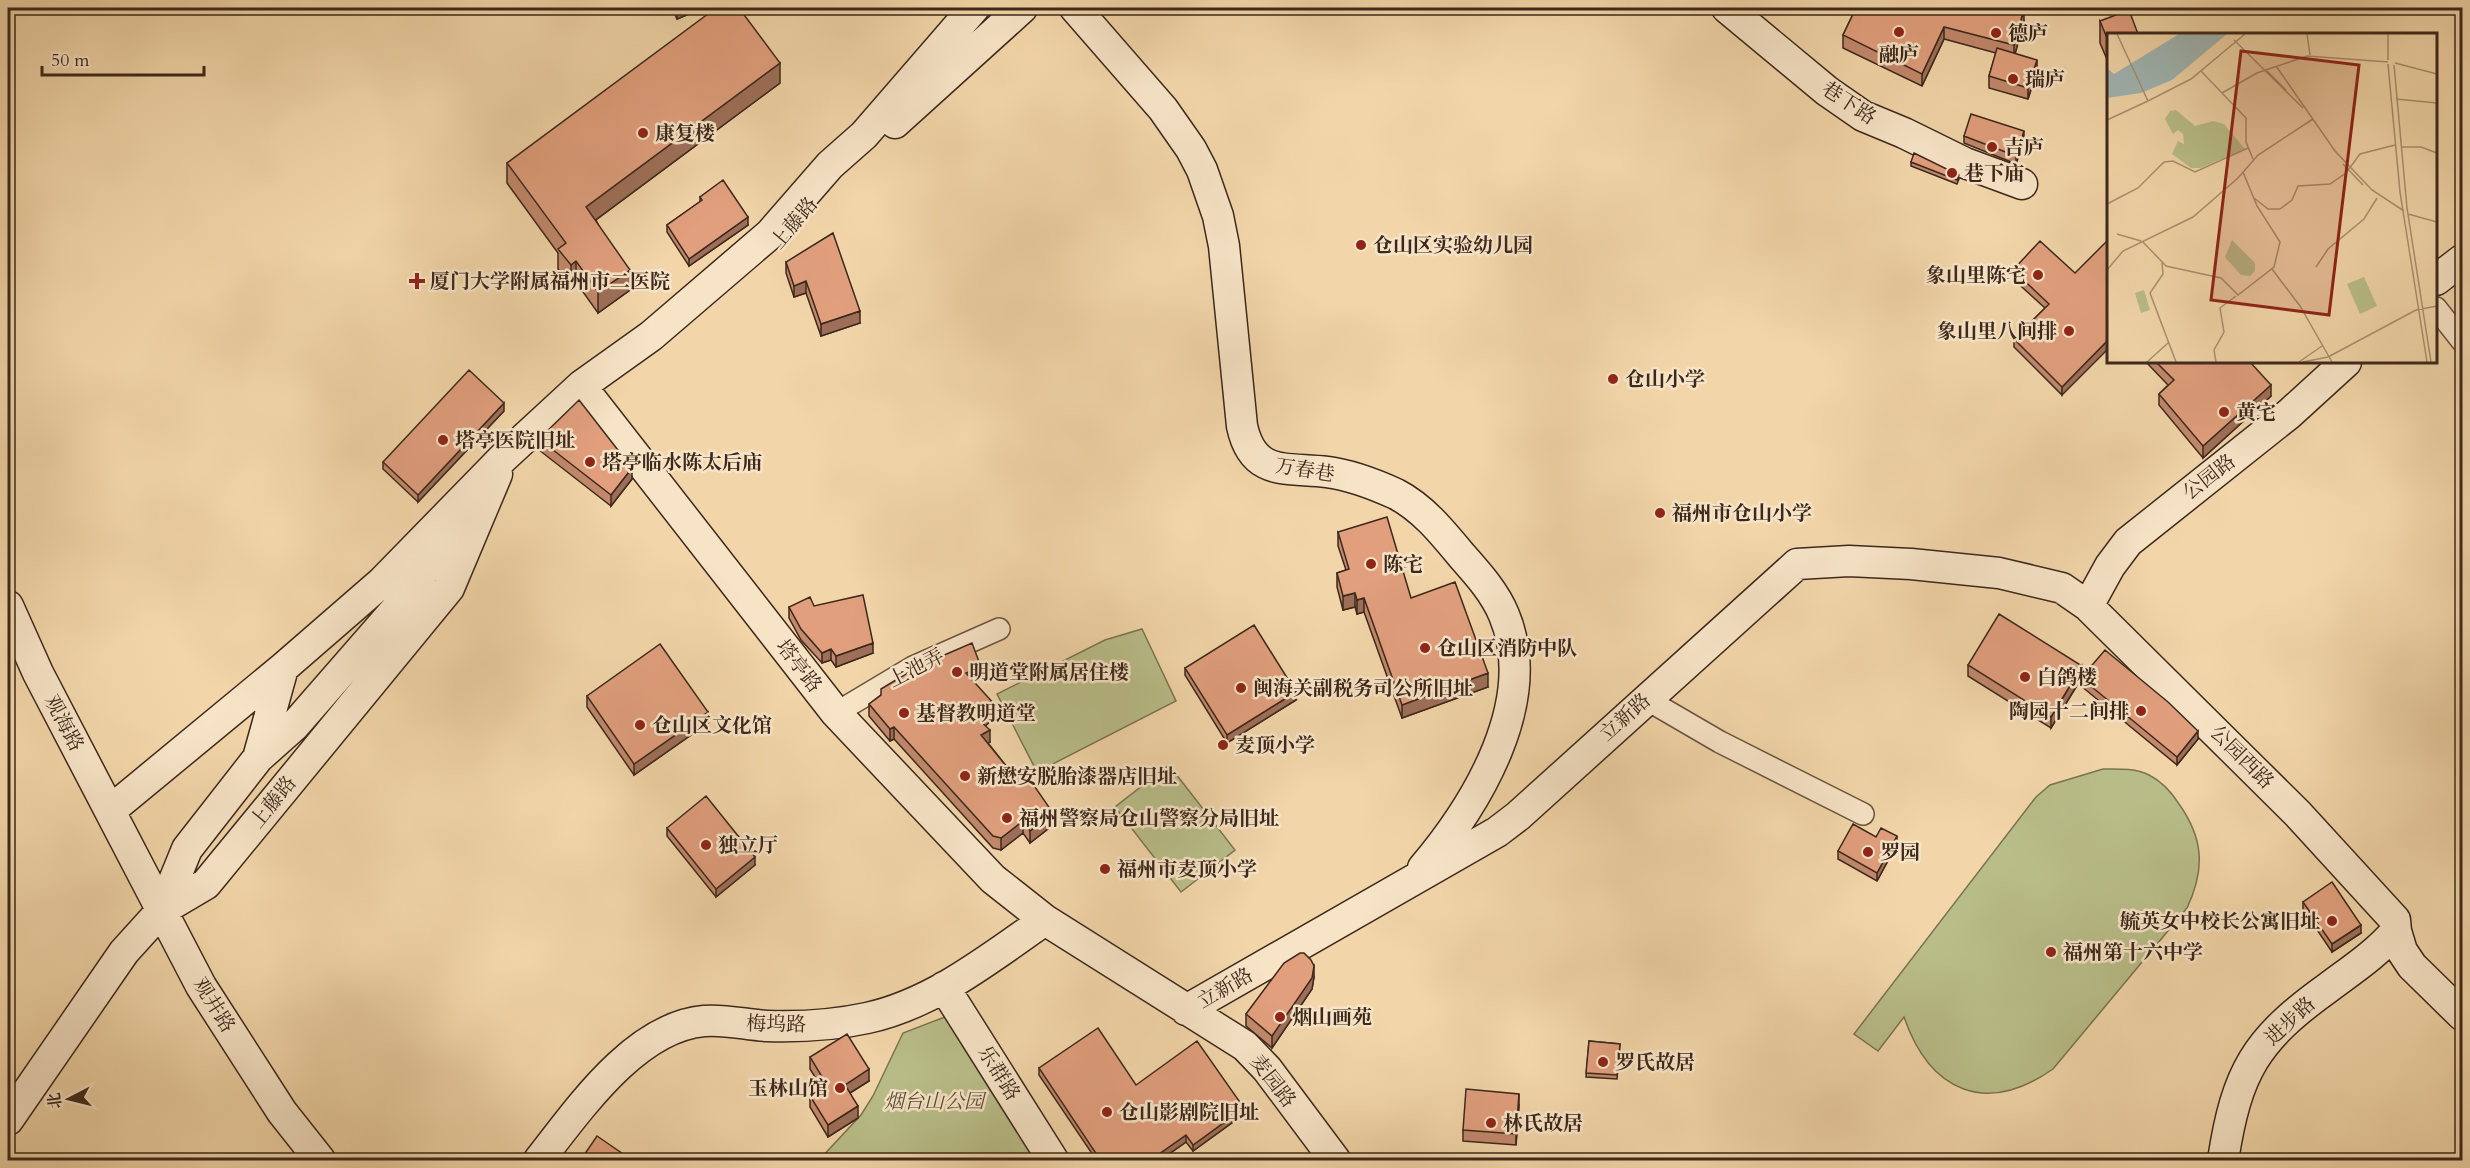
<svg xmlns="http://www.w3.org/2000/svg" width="2470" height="1168" viewBox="0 0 2470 1168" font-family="Cardo,'Noto Serif SC',serif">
	<rect width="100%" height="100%" fill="#f2d6a9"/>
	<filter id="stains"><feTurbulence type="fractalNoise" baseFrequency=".00333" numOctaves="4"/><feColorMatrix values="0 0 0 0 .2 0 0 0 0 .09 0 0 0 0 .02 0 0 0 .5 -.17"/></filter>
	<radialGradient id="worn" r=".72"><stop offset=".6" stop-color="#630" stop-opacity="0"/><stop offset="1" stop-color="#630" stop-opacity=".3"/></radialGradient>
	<!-- green -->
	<path fill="#b9be89" stroke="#7a7352" stroke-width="1.5" d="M1142,629L1176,701L1037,772L997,694L1105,640Z
		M1169,765L1235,850L1181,892L1115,807Z
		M2103,769C2118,769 2135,768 2149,775C2161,781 2172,793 2179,804C2204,839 2205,870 2187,908L2053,1069C1986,1116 1930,1092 1904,1017L1878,1051L1854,1034L2036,797L2050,785Z
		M950,1015L1041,1160H819L861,1115L873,1096L903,1033Z"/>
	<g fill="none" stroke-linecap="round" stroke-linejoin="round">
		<!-- street casing -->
		<g stroke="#6a543f" stroke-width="24">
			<path id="street" d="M2436,308L2462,341
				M1646,699L1720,742L1863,814
				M836,713L913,667L999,629"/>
		</g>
		<!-- secondary casing -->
		<g stroke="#3c281c" stroke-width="33">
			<path id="secondary" d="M1075,8L1163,109L1191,149L1202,170L1218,216L1224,246L1242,426C1253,477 1286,467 1327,472C1351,475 1374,484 1396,494C1423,508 1443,533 1462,556C1478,574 1495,593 1504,615C1540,701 1477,804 1423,868
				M1727,8L1827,91L1863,116L1904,133L1965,163L2022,184
				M895,123L1022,8
				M2436,280L2462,260
				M581,386L836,713L993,879L1045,920L1245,1046L1267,1069L1335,1160
				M8,606L38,673L201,986L282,1112L320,1160
				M2088,606L2110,566L2128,542L2289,414L2346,362
				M258,758L283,668
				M111,810L283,668L382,582L503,458L581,386L651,336L770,234L830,165L864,135L974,8
				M162,910L187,849L258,758L295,725L404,600L453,529
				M2396,931L2402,951L2412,966L2462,1015
				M944,987L1053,1160
				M1186,1010L1497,832L1518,816L1797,564L1849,561L1911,564L1999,573L2062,588L2088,606L2297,813L2395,920L2396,931C2376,954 2353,969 2329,987C2255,1040 2237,1071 2223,1160
				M8,1120L124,952L162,910L206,884L449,588L497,474
				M539,1160C579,1109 635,1027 704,1021C725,1019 747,1025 767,1026C800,1027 835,1025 867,1018C933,1004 990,958 1045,920"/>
		</g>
		<!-- street -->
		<use href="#street" stroke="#f7e4c7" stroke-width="21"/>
		<!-- secondary -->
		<use href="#secondary" stroke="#f7e4c7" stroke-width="30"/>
	</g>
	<!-- wall -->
	<path fill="#c2896c" stroke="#3c281c" stroke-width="1.5" d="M672,8H703L677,19Z
		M1856,8L2024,21L2015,53L2037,71L2028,99L1989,88V76L1996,53L1944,39L1922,86L1843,48V35Z
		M2100,21L2109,34V64L2100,43Z
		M780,83L596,220L630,290L598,313L576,282L571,286L558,269V253L507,183V163Z
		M1964,136L2024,139L2016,164L1964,143Z
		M1911,162L1959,179L1957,184L1911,166Z
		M700,197L748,225L689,266L667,232V225L700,202Z
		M786,262L860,323L821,336L806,293L794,297L786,273Z
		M2013,270L2075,273L2062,395L2014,347V339L2045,308L2013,279Z
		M2146,362H2250L2271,396L2203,458L2159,405V394L2168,385Z
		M504,411L418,502L383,469V462Z
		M539,439L632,479L611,506L539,450Z
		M1338,532L1411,598L1488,687L1402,718L1364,612L1357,614L1355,607L1343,610L1337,587V573L1346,570L1338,546Z
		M814,606L873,653L836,667L831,660L822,663L801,640L789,618V607Z
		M1968,665L2082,677L2198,739L2177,765L2081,686V679L2051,728L1968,676Z
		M1185,668L1296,700L1227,743L1185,675Z
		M981,679L974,682L995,717L985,726L990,742L988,743L1053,825L1030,843L1023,833L1001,850L993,848L894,739L890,741L869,716V704L881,695Z
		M587,696L708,723L634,775L587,707Z
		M667,828L755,865L716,897L667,836Z
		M1876,837L1897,844L1877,881L1838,859V851Z
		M2303,902L2361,933L2332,952L2303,909Z
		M1314,977L1312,989L1272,1048L1246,1026V1014Z
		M1589,1041L1620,1044L1617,1079L1586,1077Z
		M810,1057L869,1081L850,1093L858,1118L828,1137L810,1107V1096L822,1088L810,1069Z
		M1039,1068L1136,1085L1244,1114L1193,1151L1186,1142L1159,1161H1097L1039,1075Z
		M1519,1105L1516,1145L1463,1141V1130Z"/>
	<!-- shaded-wall -->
	<path fill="#9e6f58" stroke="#3c281c" stroke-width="1.5" d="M685,8H703L677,19V11Z
		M2024,9V21L2014,58V45Z
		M1944,27V39L1922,86V74Z
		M2037,60V71L2028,99V88Z
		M780,63V83L586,227V207Z
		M2024,131V139L2016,164V156Z
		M748,217V225L689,266V259Z
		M576,261V282L571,286V265Z
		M630,270V290L598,313V292Z
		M806,281V293L794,297V286Z
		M860,311V323L821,336V324Z
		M2109,339V348L2062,395V387Z
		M2271,385V396L2203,458V446Z
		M504,403V411L418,502V495Z
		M632,468V479L611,506V495Z
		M1355,593V607L1343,610V596Z
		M1364,598V612L1357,614V600Z
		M873,643V653L836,667V656Z
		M831,649V660L822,663V653Z
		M2082,666V677L2051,728V717Z
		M981,667V679L966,685V673Z
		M1488,673V687L1402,718V705Z
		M1296,692V700L1227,743V735Z
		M995,705V717L979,732V720Z
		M708,712V723L634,775V764Z
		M894,727V739L890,741V729Z
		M990,730V742L981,747V735Z
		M2198,731V739L2177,765V757Z
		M1053,813V825L1030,843V831Z
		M1023,821V833L1001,850V838Z
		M1897,836V844L1877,881V873Z
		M755,857V865L716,897V889Z
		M2361,925V933L2332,952V944Z
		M1314,966V977L1312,989L1272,1048V1036Z
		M869,1069V1081L845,1096V1085Z
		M1519,1094V1105L1516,1145V1134Z
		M858,1106V1118L828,1137V1125Z
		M1244,1108V1114L1193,1151V1145Z
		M1186,1135V1142L1159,1161H1149Z"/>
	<!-- building -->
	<path fill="#e19f7d" stroke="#3c281c" stroke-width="1.5" d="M676,8H685L677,11Z
		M716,8H739L780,63L586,207L630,270L598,292L576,261L571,265L558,249L566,243L507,163Z
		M1856,8H2020L2024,9L2014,45L1944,27L1922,74L1843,35Z
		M2129,10L2138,34H2109V43L2100,21Z
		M1997,48L2037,60L2028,88L1989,76Z
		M1971,114L2024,131L2016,156L1964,136Z
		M1914,153L1959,175L1957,180L1911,162Z
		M723,180L748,217L689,259L667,225L702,200L700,197Z
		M833,233L860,311L821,324L806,281L794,286L786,262Z
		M2109,239V339L2062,387L2014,339L2049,304L2013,270L2040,241L2075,273Z
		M2156,362H2250L2271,385L2203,446L2159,394L2174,380Z
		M469,370L504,403L418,495L383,462Z
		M579,400L632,468L611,495L539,439Z
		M1387,517L1411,598L1455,582L1488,673L1402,705L1364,598L1357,600L1355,593L1343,596L1337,573L1349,569L1338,532Z
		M863,595L873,643L836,656L831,649L822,653L801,629L789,607L810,597L814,606Z
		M1999,614L2082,666L2051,717L1968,665Z
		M1254,625L1296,692L1227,735L1185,668Z
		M972,643L981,667L966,673L995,705L979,720L990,730L981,735L1015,777L1024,771L1053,813L1030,831L1023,821L1001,838L993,836L894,727L890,729L869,704L881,695V689L919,666Z
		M660,644L708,712L634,764L587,696Z
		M2105,650L2168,702L2198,731L2177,757L2081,678Z
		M706,796L755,857L716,889L667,828Z
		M1853,824L1876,837L1881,828L1897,836L1877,873L1838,851Z
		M2332,882L2361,925L2332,944L2303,902Z
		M1300,953H1304L1311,960L1314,966L1312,978L1272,1036L1246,1014L1284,963Z
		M1098,1028L1136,1085L1197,1041L1244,1108L1193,1145L1186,1135L1149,1161H1101L1039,1068Z
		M847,1034L869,1069L845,1085L858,1106L828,1125L810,1096L827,1085L810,1057Z
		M1589,1041L1620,1044L1617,1075L1586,1073Z
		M1466,1089L1519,1094L1516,1134L1463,1130Z
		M597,1136L626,1156L623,1161H580Z"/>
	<!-- markers -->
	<g fill="#8f2418" stroke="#f7e4c7" stroke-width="2">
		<circle cx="1899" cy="32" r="6"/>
		<circle cx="1996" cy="33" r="6"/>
		<circle cx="2013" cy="79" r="6"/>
		<circle cx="643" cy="133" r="6"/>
		<circle cx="1992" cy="147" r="6"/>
		<circle cx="1952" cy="173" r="6"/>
		<circle cx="1361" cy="245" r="6"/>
		<circle cx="2038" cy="275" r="6"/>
		<path d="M414 272h6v6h6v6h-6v6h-6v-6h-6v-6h6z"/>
		<circle cx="2069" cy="331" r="6"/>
		<circle cx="1613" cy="379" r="6"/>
		<circle cx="2224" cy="412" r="6"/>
		<circle cx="443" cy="440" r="6"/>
		<circle cx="590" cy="462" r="6"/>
		<circle cx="1660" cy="513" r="6"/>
		<circle cx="1371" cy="564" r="6"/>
		<circle cx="1425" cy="648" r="6"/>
		<circle cx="957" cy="672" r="6"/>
		<circle cx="2025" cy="677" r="6"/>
		<circle cx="1241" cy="688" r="6"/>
		<circle cx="2141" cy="711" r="6"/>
		<circle cx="904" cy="713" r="6"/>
		<circle cx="640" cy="725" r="6"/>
		<circle cx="1223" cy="745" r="6"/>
		<circle cx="965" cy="776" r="6"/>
		<circle cx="1007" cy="818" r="6"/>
		<circle cx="706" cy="845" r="6"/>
		<circle cx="1868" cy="852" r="6"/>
		<circle cx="1105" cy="869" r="6"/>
		<circle cx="2332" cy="921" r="6"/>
		<circle cx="2051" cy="952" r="6"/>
		<circle cx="1280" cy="1017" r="6"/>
		<circle cx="1603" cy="1062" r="6"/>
		<circle cx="840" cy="1088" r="6"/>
		<circle cx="1107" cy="1112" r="6"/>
		<circle cx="1491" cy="1123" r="6"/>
	</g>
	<g text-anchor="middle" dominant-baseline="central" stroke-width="5" stroke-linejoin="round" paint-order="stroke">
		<!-- poi labels -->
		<g font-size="20" font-weight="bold" fill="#3c281c" stroke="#f7e4c7" text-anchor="start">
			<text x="2008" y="33">德庐</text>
			<text x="1899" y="54" text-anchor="middle">融庐</text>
			<text x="2025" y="79">瑞庐</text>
			<text x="655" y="133">康复楼</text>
			<text x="2004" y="147">吉庐</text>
			<text x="1964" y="173">巷下庙</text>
			<text x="1373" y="245">仓山区实验幼儿园</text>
			<text x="2026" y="275" text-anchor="end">象山里陈宅</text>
			<text x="430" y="281">厦门大学附属福州市二医院</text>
			<text x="2057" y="331" text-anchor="end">象山里八间排</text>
			<text x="1625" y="379">仓山小学</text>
			<text x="2236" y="412">黄宅</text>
			<text x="455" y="440">塔亭医院旧址</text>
			<text x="602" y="462">塔亭临水陈太后庙</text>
			<text x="1672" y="513">福州市仓山小学</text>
			<text x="1383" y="564">陈宅</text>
			<text x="1437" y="648">仓山区消防中队</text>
			<text x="969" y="672">明道堂附属居住楼</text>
			<text x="2037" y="677">白鸽楼</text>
			<text x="1253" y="688">闽海关副税务司公所旧址</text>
			<text x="2129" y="711" text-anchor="end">陶园十二间排</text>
			<text x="916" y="713">基督教明道堂</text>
			<text x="652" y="725">仓山区文化馆</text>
			<text x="1235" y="745">麦顶小学</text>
			<text x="977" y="776">新懋安脱胎漆器店旧址</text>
			<text x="1019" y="818">福州警察局仓山警察分局旧址</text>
			<text x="718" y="845">独立厅</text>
			<text x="1880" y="852">罗园</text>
			<text x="1117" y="869">福州市麦顶小学</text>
			<text x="2320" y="921" text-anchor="end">毓英女中校长公寓旧址</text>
			<text x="2063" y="952">福州第十六中学</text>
			<text x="1292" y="1017">烟山画苑</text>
			<text x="1615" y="1062">罗氏故居</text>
			<text x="828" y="1088" text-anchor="end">玉林山馆</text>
			<text x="1119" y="1112">仓山影剧院旧址</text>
			<text x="1503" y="1123">林氏故居</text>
		</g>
		<!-- street labels -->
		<g font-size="20" fill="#3c281c" stroke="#f7e4c7">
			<text transform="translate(1849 103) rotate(33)">巷下路</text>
			<text transform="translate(794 223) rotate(-50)">上藤路</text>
			<text transform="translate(1305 470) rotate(9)">万春巷</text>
			<text transform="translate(2209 477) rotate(-38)">公园路</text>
			<text transform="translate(799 666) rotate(52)">塔亭路</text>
			<text transform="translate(916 668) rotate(-27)">上池弄</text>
			<text transform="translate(1625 717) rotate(-42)">立新路</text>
			<text transform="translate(64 723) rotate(62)">观海路</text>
			<text transform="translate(2242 757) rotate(45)">公园西路</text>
			<text transform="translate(273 802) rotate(-51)">上藤路</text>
			<text transform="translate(1225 988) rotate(-30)">立新路</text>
			<text transform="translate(214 1005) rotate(58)">观井路</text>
			<text transform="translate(2290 1021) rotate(-43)">进步路</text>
			<text transform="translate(776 1024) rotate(1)">梅坞路</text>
			<text transform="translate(999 1073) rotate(58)">乐群路</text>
			<text transform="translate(1273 1081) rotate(52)">麦园路</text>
		</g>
		<!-- park labels -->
		<g font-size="20" font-style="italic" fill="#5b4e37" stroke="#f7e4c7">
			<text x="934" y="1101">烟台山公园</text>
		</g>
	</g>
	<!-- overview -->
	<g transform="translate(2107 33)">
		<rect width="330" height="330" fill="#f2d6a9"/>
		<path d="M69,77L88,93L106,88L117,91L138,116L93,135H84L65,121L71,108L77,111L76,101L71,97L66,101L58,86L63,78ZM125,207L148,230V238L143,243L134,242L118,224ZM257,244L270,273L253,281L240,251ZM37,257L43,277L34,280L28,260Z" fill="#b9be89"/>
		<path d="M72,1H120L65,47L34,60L0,65V35L7,41Z" fill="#a0b6b4"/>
		<path fill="none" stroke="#a99071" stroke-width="1.5" d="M10,1L41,68L84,46L138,1M200,1L203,22M127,7L196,75M281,27V1M288,30L330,41M281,31L293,159L320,329M287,32L300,175L324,329M169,33L228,118L265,157L297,178M94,38L139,85V109L146,126M160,38L179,57M115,60L150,40L200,23L281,29M289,66L330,70M0,87L41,68M294,114H314L330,120M236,131L256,152M147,165L161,176H173L185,167L191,153L223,151L239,140L253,121L288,112M0,171L31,155L57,129L66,128L88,139L141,115M301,181L330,189M10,201L34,208M35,208L59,233L114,245L131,262L167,234L173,209L150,173L136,139M55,230L56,241L43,260L69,329M209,234L221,216L257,186L270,165M165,236L193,273L225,329M0,237L16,218L86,184L131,145L151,122L206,86M221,324L309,277L330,273M40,329L61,310M109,329L107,317L117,299L113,275L129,263M192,329L215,313M196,329L221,324"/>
		<path fill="#8f2418" fill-opacity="0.15" stroke="#8f2418" stroke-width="3" d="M134,18L252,32L222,282L104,267Z"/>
		<rect width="330" height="330" fill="none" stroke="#3c281c" stroke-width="3"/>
	</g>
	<!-- margin -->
	<rect width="2470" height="1168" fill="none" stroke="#f2d6a9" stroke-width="30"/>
	<rect x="9" y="9" width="2452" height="1150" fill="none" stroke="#3c281c" stroke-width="3"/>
	<rect x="15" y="15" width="2440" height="1138" fill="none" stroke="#3c281c" stroke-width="1.5"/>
	<!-- north arrow -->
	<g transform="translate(69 1099) rotate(263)" stroke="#f7e4c7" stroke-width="4.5" paint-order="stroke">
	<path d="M0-4.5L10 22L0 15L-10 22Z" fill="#3c281c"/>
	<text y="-9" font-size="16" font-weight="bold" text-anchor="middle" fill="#3c281c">北</text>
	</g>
	<!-- scale -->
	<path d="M42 66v9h162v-9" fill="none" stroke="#3c281c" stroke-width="3"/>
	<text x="51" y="66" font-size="18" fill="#3c281c" stroke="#f7e4c7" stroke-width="4.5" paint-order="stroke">50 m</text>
	<rect width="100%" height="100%" filter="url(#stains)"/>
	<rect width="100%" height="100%" fill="url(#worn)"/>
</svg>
